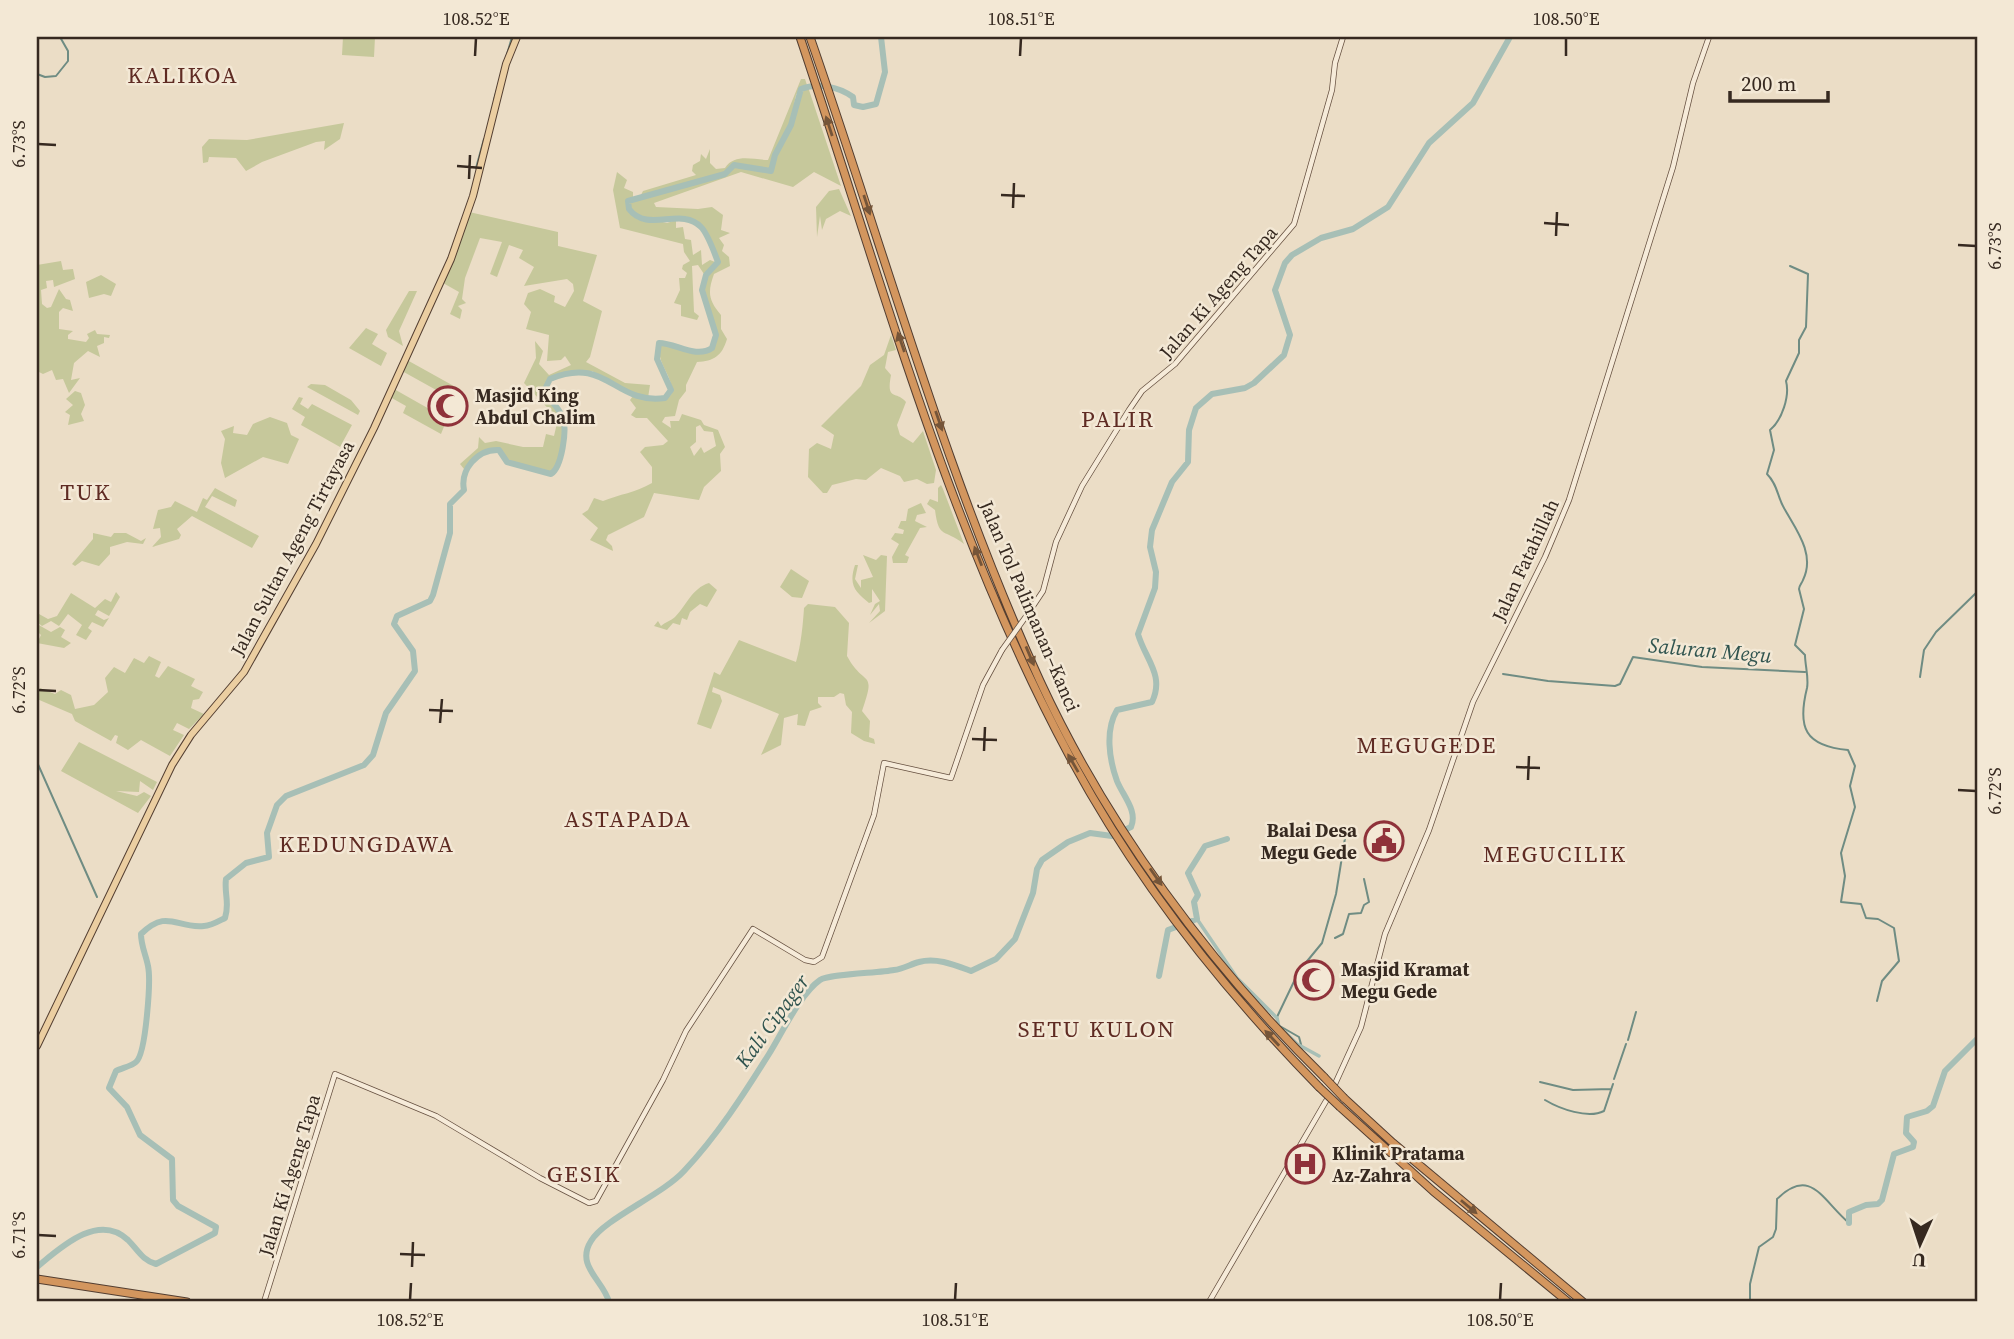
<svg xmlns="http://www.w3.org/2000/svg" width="2014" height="1339" viewBox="0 0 2014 1339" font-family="'Source Serif 4',serif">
	<rect width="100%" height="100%" fill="#ebddc6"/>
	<!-- green -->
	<path fill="#c6c89b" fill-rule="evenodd" d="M343,37H375L374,57L342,55Z
		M801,79H805L807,85L800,88L796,95L790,125L774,154L770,169L734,164L725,173L641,195L643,191L696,175L692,171L693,165L700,161L701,154L706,159L710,149V163L716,169L725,168C735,153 753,160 768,160Z
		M808,87L841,186L814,172L793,187L741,172L654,203L656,207L698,209L712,207L723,215L721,230L730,233L719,238L724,245L722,251L729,257L730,266L714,274C707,293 709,301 721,315V329L727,339C722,356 714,361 697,362L686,385V391L679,400L675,416L665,417L662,422L671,428L670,421H679L682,414L701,420L704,425L718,430L725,447L720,454L721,471L704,487L699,500L654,493L644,517L608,535L606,540L612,546L613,551L590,540L598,528L582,514L588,510L594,498L603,501C620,494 635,493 652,483V467L640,452L645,447L663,445L668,441L647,418H636L631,415L636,408L630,400L633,396L655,400L671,395C676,378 655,364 660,344L706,353C732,337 701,306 704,284C706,273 716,271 719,262C715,251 709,234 702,226C683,205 649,233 630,208L629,202L725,175L735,166L772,172L776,155L792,126L798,96ZM700,425L704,431L713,432L716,446L704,453L701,447L694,456L690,447L696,442V427Z
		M344,123L340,139L324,150L325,141L316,142L262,162L246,171L236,158L209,157L208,162L203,163L202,147L209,139L247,140Z
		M617,172L627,180L624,188L633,192V197L627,201L632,215L667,223L676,220V228L683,227L685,239L691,240L693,255L701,250L702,265L710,260L715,262L716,264L704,274L698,265L692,266L694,312L699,316L697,320L681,316V305L674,303L680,290L679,278H685L687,273L682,269L683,265L690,261L684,252L683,244L620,228L613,190Z
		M839,189L851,216L840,211L826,219L822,230L820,216L817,237L816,207L829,191Z
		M469,212L558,232V246L597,255L583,301L602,311L590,357L586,362L625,383L650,385L648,398L623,389L592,371L549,379L544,389C547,399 555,405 560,413C567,425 562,466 550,473L508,461L499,449L492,448L464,469L460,464L478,448L479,437L485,443L496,441L523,447H543L546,434L554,436L558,419L524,383L536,358L535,341L543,351L539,364L549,375L571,365L565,356L561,360L547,361L549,335L526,329L531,312L524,304L528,293L540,289L555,296L554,302L565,307L574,291L573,284L567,279L524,286L534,267L519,258L523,250L509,245L497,277L490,274L502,242L480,238L465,278L462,299L466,303L458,306L462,310L460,319L450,314L459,292L443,283Z
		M61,261L63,270L73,269L75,279L54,287L53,280L46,281L47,288L41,290L42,304L47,308L51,307L59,289L66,299L70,300L73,311L63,308L59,312V329L73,331L68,335V339L86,342L89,338L87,334L95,330L97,334L110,335L109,338L104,337V343L97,346L100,357L88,351L74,363L71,380L80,378L69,393L63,379L56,380L52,370L43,374L37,371V265Z
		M101,275L116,284L111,296L104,294L89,298L86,282Z
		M409,291H417L399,331L403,346L388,337L386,330Z
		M366,328L378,334L372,344L387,353L381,366L349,348Z
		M891,335L896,350L888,352L885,368L891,375C886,402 896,390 906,402L897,425L900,435L913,443L923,431L936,470L934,483L927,484L917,479L904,482L900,476L881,468L866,480L856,479L832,485L827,493H823L808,477L809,449L817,443L831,449L834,435L821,426L861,386L870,365L884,355Z
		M407,360L461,390L456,401L402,371Z
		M311,384L325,385L351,400L360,411L358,415L307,387Z
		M394,389L447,419L441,434L403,413L406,406L390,397Z
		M75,391L81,393L85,405L81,414L84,421L68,425L70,415L65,412L73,405L66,399Z
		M299,397L303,398L300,404L308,409L312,404L352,425L340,447L301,425L305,417L292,409Z
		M270,417L287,423L291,435L299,439L288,464L263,457L225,478L221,463L225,439L221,431L234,426L233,433L247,435L253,424Z
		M941,485L943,489L964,544C944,528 939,540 935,510L927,504L930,499L938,502V488Z
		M215,488L237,500L235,507L212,496L205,507L259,536L252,548L192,516L177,529L181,535L179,539L152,547L161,537L160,528L153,529L158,510L171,507L175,501L197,512L203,498L207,500Z
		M921,503L926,513L917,515L915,521L927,527L920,528L905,555L909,557L907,563H893L892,557L899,544L891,539L895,533L903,534L904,530L898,528L901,521H906L908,509Z
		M93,533L111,537L114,533H126L141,541L146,538L143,544L127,542L110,547V554L99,566L82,561L75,566L72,564L93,539Z
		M863,555L876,560L881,555L887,556L885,611L869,623L880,611L879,604L870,615L875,604L880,601L872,589V602L869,603C856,592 848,586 855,565H858L855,579L861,588V580L873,577Z
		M791,569L809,581L802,598L792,597L780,587Z
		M709,583L717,590L707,607L700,604L690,612L687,620L682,618L680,625L673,623L667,630L654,626L658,621L661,626C665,622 671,621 675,617C686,606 692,588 709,583Z
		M116,592L120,597L109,616L98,610L95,615L104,620L109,618L103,627L92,622L88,628L92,631L86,640L76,635L82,625L68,614L59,626L51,621L42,626L37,622L39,614L48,619L57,616L71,593L95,608L105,599L111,602Z
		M808,604L835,607L849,623L847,656C864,688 877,668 862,711L870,721L869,737L874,739L875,744L864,741L851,733L852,712L846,705L844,694L840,693L834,697H818V703L822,707L810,711L805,726L797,725L798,714L784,718L781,745L761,755L779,714L713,687L712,692L720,695L722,701L711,729L697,724L714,672L720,675L739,640L796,662C801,645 803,624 804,608Z
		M37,624L51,632L60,627L65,630L61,637L71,643L64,648L37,643L41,635L38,632L37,635Z
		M149,656L161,662L155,676L159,678L168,666L195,679L191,686L203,692L199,699L193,700L191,708L204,714L189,729L177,723L173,730L184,735L170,756L141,740L128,750L116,743L118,736L115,735L111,741L75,721L72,714L37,699L40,688L55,694L61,690L71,695L75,709L94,705L108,692L105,678L114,667L125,673L134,658L144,663Z
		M79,742L157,782L153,790L140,781L139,792L116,791L137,796L144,792L151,796L138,813L61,771Z"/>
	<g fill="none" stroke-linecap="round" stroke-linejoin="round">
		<!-- stream -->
		<path stroke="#6f8c83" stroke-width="2" d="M37,74L45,77L56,76L68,61V51L60,37
			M494,100L512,37
			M476,168L484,139
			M1790,266L1808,274L1806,327L1799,340V353L1786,381C1790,396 1782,420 1770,430L1774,450L1767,474C1778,485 1777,496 1784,508C1795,528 1816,554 1803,580C1802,583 1799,586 1799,589L1804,609L1795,645L1805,655C1805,665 1809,678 1807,688C1797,728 1805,746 1848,750L1855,766L1850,786L1855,807L1841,853L1845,876L1841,902L1861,904L1866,918L1878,919L1894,928L1899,961L1882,981L1877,1001
			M1503,674L1548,681L1615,686L1620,684L1633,657L1702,667L1805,672
			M1920,677L1924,650L1936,632L1977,592
			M37,762L97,897
			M1335,938L1343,934L1349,914L1361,913L1364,905L1369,902L1364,879
			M1628,1040L1636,1012
			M1302,1048L1299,1037L1278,1025L1277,1017L1299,971L1322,943L1336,894L1346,832
			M1614,1079L1626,1044
			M1540,1082L1573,1090L1611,1089
			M1545,1100C1560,1109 1588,1119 1604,1111L1613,1084
			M1750,1302V1284L1759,1247L1773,1237L1776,1229L1777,1199C1811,1166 1822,1200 1849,1223"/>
		<!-- canal -->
		<path stroke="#a7bfb6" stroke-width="3.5" d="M1197,919L1237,978L1277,1018L1279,1027
			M1285,1032L1297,1044L1319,1056"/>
		<!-- river -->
		<path stroke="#a7bfb6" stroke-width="6" d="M1159,976L1168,930L1197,919L1194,902L1198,895L1188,873L1205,846L1227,839
			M1849,1223V1212L1866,1205L1878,1204L1882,1200L1894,1154L1913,1147L1914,1142L1906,1133L1907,1117L1927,1111L1933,1106L1945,1071L1977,1039
			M37,1267C60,1248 98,1212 128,1240C138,1250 142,1260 156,1264L215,1233L216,1227L178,1206L173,1200L172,1159L140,1135L127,1107L109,1088L116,1071C122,1068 132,1066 136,1062C146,1054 151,980 148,966C146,955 141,946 141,934C168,908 176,929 204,926C211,926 219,921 225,918C230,903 224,894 226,879L246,863L269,857L267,833L277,805L286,796L364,765L373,755L386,713L415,671L413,651L394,624L397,616L430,601L433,595L450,533V504L464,490C460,470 477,449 499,450L507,462L551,474C562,467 567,430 563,418C559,407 548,400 545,389L550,379C607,355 614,405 665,398L671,390L657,359L659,343C676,343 696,359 712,348L716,335L702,290L706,275L718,262C714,252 708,234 701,227C681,206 648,234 629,209L628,201L725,174L734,165L771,171L775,155L791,125L801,89C818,82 839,87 853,97L854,105L863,107L876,104L885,72L881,37
			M609,1302C604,1281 575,1266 591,1241C604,1219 662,1195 684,1171C717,1136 744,1094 769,1054C782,1033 801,993 820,980C829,974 879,973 894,970C903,969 911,964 919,962C936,957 955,965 971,971L996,959L1015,939L1033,893L1037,869L1042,860L1068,842L1090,833L1112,836L1131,827C1138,811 1123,796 1117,781C1109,759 1105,730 1117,710L1152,702C1165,675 1145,659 1138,634L1155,588L1156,572L1150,547L1152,530L1172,482L1188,462L1189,430L1196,408L1212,394L1245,388L1254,383L1284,355L1290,335L1275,290L1285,263L1292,255L1321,238L1353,229L1388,207L1429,143L1473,103L1510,37"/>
		<!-- secondary casing -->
		<g stroke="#665040" stroke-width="6">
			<path id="secondary" d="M1027,615L1043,591L1056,542L1082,486L1129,410L1142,391L1175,364L1294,224L1332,90L1335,63L1343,37
				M1335,1084L1361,1027L1385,934L1429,830L1473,702L1545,557L1569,500L1673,167L1693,83L1709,37
				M264,1302L335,1074L436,1116L540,1178L589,1203L596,1201L663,1080L686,1031L753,929L805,960L814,962L822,957L874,815L884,763L951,778L983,685L1002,650
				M1209,1302L1326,1101"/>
		</g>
		<!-- primary casing -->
		<g stroke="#533e31" stroke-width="8">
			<path id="primary" d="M37,1046L172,765L191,735L244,672L316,544L374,428L451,259L473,196L506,64L517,37"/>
		</g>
		<!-- highway casing -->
		<g stroke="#533e31" stroke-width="9">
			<path id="highway" d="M800,37C881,278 948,530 1069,755C1134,877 1222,988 1319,1087
				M810,37C885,252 945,474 1040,681C1108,828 1210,965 1324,1077
				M1344,1098L1393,1143L1583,1302
				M1340,1107L1433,1191L1568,1302
				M37,1279L187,1302"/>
		</g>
		<!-- secondary -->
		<use href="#secondary" stroke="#f6ebd9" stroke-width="4.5"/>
		<!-- primary -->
		<use href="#primary" stroke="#ebcea1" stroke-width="6"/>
		<!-- highway -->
		<use href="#highway" stroke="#d3965e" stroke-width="7"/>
		<!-- secondary-bridge casing -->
		<g stroke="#665040" stroke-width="6" stroke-linecap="butt">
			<path id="secondary-bridge" d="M1002,650L1027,615"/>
		</g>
		<!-- highway-bridge casing -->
		<g stroke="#533e31" stroke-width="9" stroke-linecap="butt">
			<path id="highway-bridge" d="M1324,1077L1344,1098
				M1319,1087L1340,1107"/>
		</g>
		<!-- secondary-bridge -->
		<use href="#secondary-bridge" stroke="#f6ebd9" stroke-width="4.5"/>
		<!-- highway-bridge -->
		<use href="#highway-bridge" stroke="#d3965e" stroke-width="7"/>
	</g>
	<!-- one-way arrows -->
	<defs><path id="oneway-solid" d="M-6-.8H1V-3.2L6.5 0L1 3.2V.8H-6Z" transform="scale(1.75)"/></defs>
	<g fill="#755539">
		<use href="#oneway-solid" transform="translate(829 126) rotate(-108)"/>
		<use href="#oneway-solid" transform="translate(867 205) rotate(72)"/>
		<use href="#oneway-solid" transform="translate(901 342) rotate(-109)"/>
		<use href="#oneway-solid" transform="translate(939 421) rotate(71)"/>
		<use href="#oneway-solid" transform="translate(978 556) rotate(-111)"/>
		<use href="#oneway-solid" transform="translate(1030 656) rotate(67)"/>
		<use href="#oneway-solid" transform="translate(1073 763) rotate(-120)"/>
		<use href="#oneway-solid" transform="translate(1156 877) rotate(55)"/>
		<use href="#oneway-solid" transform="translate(1272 1038) rotate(-133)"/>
		<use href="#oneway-solid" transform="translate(1469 1207) rotate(40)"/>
	</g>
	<!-- ticks -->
	<path fill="none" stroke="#362920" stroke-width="2.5" d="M475,56L476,38M1020,56L1021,38M1566,56V38M38,144L56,145M457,166L482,168M469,179L470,155M1001,195L1025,196M1013,208L1014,183M1544,223L1569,225M1556,236L1557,212M1958,245L1976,246M38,690L56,691M429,710L453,711M440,723L442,699M972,739L997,740M984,751L985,727M1516,767L1540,768M1528,780L1529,756M1958,790L1976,791M38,1235L56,1236M400,1254L425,1255M412,1267L413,1242M410,1300L411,1283M955,1300L956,1283M1500,1300L1501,1283"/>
	<!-- icons -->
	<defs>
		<g id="mosque-ring" transform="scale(2.0125)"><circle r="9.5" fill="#f3e8d5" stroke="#8f323a" stroke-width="1.5"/><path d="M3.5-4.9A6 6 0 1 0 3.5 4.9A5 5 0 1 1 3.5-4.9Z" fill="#8f323a"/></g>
		<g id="civic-ring" transform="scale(2.0125)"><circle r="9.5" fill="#f3e8d5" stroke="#8f323a" stroke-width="1.5"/><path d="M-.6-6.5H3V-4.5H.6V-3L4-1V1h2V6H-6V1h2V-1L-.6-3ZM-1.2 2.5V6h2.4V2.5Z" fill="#8f323a"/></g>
		<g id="hospital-ring" transform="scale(2.0125)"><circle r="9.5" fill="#f3e8d5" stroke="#8f323a" stroke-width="1.5"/><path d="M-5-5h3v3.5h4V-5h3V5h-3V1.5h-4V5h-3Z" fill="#8f323a"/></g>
	</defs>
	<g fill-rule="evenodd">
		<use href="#mosque-ring" x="448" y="406"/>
		<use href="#civic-ring" x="1384" y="841"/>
		<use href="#mosque-ring" x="1314" y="980"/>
		<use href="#hospital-ring" x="1305" y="1164"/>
	</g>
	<g text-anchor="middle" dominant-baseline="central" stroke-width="5" stroke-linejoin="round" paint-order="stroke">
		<!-- street labels -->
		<g font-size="19" fill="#362920" stroke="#f3e8d5">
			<text transform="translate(1218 292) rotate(-49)">Jalan Ki Ageng Tapa</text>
			<text transform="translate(292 548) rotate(-62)">Jalan Sultan Ageng Tirtayasa</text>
			<text transform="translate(1525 560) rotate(-65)">Jalan Fatahillah</text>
			<text transform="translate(1030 606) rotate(67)">Jalan Tol Palimanan–Kanci</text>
			<text transform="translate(289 1175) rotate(-73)">Jalan Ki Ageng Tapa</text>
		</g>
		<!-- poi labels -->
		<g font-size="19" font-weight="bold" fill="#362920" stroke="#f3e8d5" text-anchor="start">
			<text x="475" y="395">Masjid King<tspan x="475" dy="22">Abdul Chalim</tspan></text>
			<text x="1357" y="830" text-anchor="end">Balai Desa<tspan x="1357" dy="22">Megu Gede</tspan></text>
			<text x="1341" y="969">Masjid Kramat<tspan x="1341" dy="22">Megu Gede</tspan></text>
			<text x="1332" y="1153">Klinik Pratama<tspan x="1332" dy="22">Az-Zahra</tspan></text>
		</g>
		<!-- water labels -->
		<g font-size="21" font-style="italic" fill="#30544f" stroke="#f3e8d5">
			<text transform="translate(1710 650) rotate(5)">Saluran Megu</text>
			<text transform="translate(772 1021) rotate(-54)">Kali Cipager</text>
		</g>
		<!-- quarter labels -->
		<g font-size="23" letter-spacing="2" fill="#5f2b23" stroke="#f3e8d5">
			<text x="183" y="75">KALIKOA</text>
			<text x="1118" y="419">PALIR</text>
			<text x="86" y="492">TUK</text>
			<text x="1427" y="745">MEGUGEDE</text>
			<text x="628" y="819">ASTAPADA</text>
			<text x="367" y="844">KEDUNGDAWA</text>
			<text x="1555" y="854">MEGUCILIK</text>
			<text x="1097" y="1029">SETU KULON</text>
			<text x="584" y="1174">GESIK</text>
		</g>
	</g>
	<!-- border -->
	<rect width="2014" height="1339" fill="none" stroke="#f3e8d5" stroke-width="77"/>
	<!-- north arrow -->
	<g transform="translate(1920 1244) rotate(183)" stroke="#f3e8d5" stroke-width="5" paint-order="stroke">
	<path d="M0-5L12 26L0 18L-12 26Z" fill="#362920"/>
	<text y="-10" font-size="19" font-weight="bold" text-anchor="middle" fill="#362920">U</text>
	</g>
	<!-- scale -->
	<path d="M1730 91v10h98v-10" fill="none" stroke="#362920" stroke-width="3.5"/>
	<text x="1741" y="91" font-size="21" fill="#362920" stroke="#f3e8d5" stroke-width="5" paint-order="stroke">200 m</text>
	<rect x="38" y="38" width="1938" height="1262" fill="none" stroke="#362920" stroke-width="2.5"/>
	<g font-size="18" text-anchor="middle" fill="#362920">
		<text x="476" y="25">108.52°E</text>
		<text x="1021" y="25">108.51°E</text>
		<text x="1566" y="25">108.50°E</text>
		<text transform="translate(19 144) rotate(-90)" y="6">6.73°S</text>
		<text transform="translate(1995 246) rotate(-90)" y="6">6.73°S</text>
		<text transform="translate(19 690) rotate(-90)" y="6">6.72°S</text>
		<text transform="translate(1995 791) rotate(-90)" y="6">6.72°S</text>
		<text transform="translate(19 1235) rotate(-90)" y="6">6.71°S</text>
		<text x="410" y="1326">108.52°E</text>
		<text x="955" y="1326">108.51°E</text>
		<text x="1500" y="1326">108.50°E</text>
	</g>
</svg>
